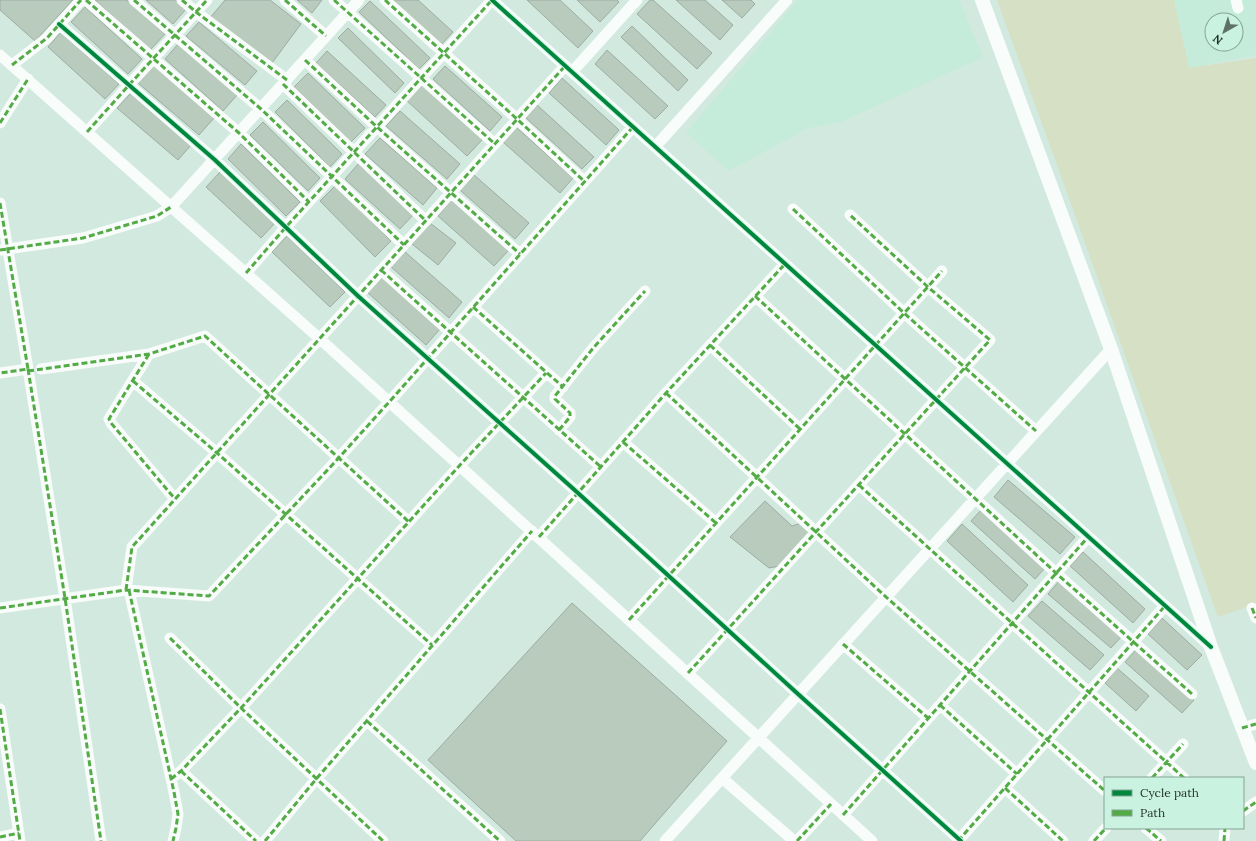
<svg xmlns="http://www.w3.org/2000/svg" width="1256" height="841" viewBox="0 0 1256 841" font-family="Lora,serif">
	<rect width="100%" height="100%" fill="#d2e9df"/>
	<!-- built -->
	<path fill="#c5ebda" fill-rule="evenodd" d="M798,0H959L983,57L841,122L808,128L729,171L686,133Z
		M1174,0H1256V55L1189,68ZM1212,20H1236V44H1212Z"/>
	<!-- green -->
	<path fill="#d5e0c4" d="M997,0H1174L1189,68L1256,58V604L1218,617L1069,198Z"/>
	<!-- building -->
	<path fill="#b9cbbc" stroke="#9eaca2" d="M0,0H73L35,41L0,10Z
		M95,0H127L165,34L150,50Z
		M146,0H178L187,8L173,24Z
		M225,0H270L301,24L272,63L209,19Z
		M297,0H322L312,13Z
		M390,0H418L453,32L440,46Z
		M527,0H560L593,31L578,48Z
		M577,0H617L619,2L600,22Z
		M650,0H653L712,53L697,69L637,14Z
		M676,0H705L733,25L720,40Z
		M722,0H751L755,4L742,18Z
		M370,1L430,58L419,69L359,12Z
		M85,7L142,59L128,74L71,22Z
		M199,22L257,71L245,85L186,36Z
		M632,26L688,80L678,91L621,37Z
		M348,28L404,83L395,93L338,38Z
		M61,32L119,84L105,99L48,47Z
		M179,43L238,94L223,111L165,59Z
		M607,50L668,106L655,119L595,64Z
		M327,51L386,105L375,117L316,63Z
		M153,65L215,117L199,135L138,83Z
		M445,66L502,117L490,131L433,79Z
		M308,73L365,128L351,142L294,87Z
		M562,78L619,130L606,145L549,93Z
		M422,83L483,139L467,156L406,100Z
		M131,93L192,144L178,160L117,108Z
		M287,100L342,154L330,167L275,112Z
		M536,104L594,157L582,169L525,117Z
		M400,111L460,164L447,179L386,126Z
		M263,122L320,178L308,191L250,135Z
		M516,127L573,178L560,193L503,142Z
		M380,138L437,188L423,205L365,154Z
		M241,144L300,202L286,216L228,159Z
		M359,163L414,214L400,229L345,179Z
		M221,171L275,223L261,238L206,187Z
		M474,175L529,223L515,239L460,190Z
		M336,185L391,241L375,257L320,201Z
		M452,199L509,250L494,266L438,216Z
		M430,223L456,243L438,265L412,244Z
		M287,236L345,292L330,307L272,252Z
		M404,251L462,302L449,318L390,266Z
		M381,276L440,329L426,345L367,292Z
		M1008,480L1075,537L1060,554L994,497Z
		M765,501L792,526L801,523L811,531L780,566L769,568L730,537Z
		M981,510L1045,568L1035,579L971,521Z
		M962,524L1028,585L1013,602L947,541Z
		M1083,552L1145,609L1133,623L1070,566Z
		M1060,580L1123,635L1111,648L1048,594Z
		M1042,601L1104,655L1090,670L1028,616Z
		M572,603L727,741L640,841H516L428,760Z
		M1162,618L1202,655L1187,670L1148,634Z
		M1137,649L1194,700L1182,713L1125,662Z
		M1117,668L1149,696L1136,711L1105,683Z"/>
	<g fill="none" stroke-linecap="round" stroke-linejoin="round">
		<!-- minor -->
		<path stroke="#f8fcfa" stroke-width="11" d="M86,0L239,133L309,202
			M134,0L261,109L404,245
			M182,0L196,12L287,80
			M285,0L326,36
			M334,0L495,144
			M385,0L517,119L584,181
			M492,0L1211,647
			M1236,0L1238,8
			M59,24L215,160L358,296L578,493L798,694L961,841
			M0,55L320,339L872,841
			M305,60L377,127L520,254
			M12,65L47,38L81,0
			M572,72L637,0
			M283,84L426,221
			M0,123L28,79
			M87,132L129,85L207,0
			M655,147L787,0
			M0,203L28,369L0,373
			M793,209L904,313L1036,431
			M0,250L83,238L157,216L171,207L359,0
			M381,270L601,467
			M246,273L286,227L492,0
			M755,296L1056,573L1192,694
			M473,307L563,387
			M710,345L800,429
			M149,354L109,419L111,423L175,499
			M28,369L65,598L101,841
			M41,369L149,354L205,336L409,522
			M133,381L217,453L432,645
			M666,393L886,597L1105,791
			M559,430L570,417V413L555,399V396L594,347L645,291
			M623,442L716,523
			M859,485L1184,778
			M539,537L666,393L785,264
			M126,590L132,547L565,66
			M129,590L174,792L178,814L176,828L173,841
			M0,608L126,590L209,596L335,462L390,401L633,127
			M1252,608L1256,618
			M629,620L942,271
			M170,638L241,708L383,841
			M843,644L928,718
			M688,673L990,340L928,287L850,215
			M940,705L1017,774
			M0,709L20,841
			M367,721L500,841
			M1242,728L1256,724
			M181,771L256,841
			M722,778L794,841
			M1152,778L1183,744
			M171,779L181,771L241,708L460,465L546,373
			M1005,788L1063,841
			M1243,811L1256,802
			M843,815L1088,537
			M1146,828L1161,841
			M0,837L19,833
			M265,841L317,778L532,531
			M665,841L1111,349
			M797,841L831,804
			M958,841L1165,606
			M1094,841L1106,828
			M1224,841L1225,828"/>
		<!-- major -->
		<path stroke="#f8fcfa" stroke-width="14" d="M982,0L1111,349L1211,647L1256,763"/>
		<!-- quiet -->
		<path stroke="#52ab44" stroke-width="3" stroke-dasharray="6 3" stroke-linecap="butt" d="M86,0L239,133L309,202
			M134,0L261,109L404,245
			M182,0L196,12L287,80
			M285,0L326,36
			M334,0L495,144
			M385,0L517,119L584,181
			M305,60L377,127L520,254
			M12,65L47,38L81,0
			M283,84L426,221
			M0,123L28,79
			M87,132L129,85L207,0
			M0,203L28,369L0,373
			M793,209L904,313L1036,431
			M0,250L83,238L157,216L171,207
			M381,270L601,467
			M246,273L286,227L492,0
			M755,296L1056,573L1192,694
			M473,307L563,387
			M710,345L800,429
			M149,354L109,419L111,423L175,499
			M28,369L65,598L101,841
			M28,371L149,354L205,336L409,522
			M133,381L217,453L432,645
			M666,393L886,597L1105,791
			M559,430L570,417V413L555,399V396L594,347L645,291
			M623,442L716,523
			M859,485L1184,778
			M539,537L666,393L785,264
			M126,590L132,547L565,66
			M129,590L174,792L178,814L176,828L173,841
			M0,608L126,590L209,596L335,462L390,401L633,127
			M1252,608L1256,618
			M629,620L942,271
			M170,638L241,708L383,841
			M843,644L928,718
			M688,673L990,340L928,287L850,215
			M940,705L1017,774
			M0,709L20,841
			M367,721L500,841
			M1242,728L1256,724
			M181,771L256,841
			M1152,778L1183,744
			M171,779L181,771L241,708L460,465L546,373
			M1005,788L1063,841
			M1243,811L1256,802
			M843,815L1088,537
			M1146,828L1161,841
			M0,837L19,833
			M265,841L317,778L532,531
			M797,841L831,804
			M958,841L1165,606
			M1094,841L1106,828
			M1224,841L1225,828"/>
		<!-- cycleway casing -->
		<g stroke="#c9f2e0" stroke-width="6">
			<path id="cycleway" d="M492,0L1211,647
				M59,24L215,160L358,296L578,493L798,694L961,841"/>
		</g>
		<!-- cycleway -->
		<use href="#cycleway" stroke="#00873e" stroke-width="4"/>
	</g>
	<!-- legend -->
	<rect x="1104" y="777" width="140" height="52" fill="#c9f2e0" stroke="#85a496"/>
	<rect x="1112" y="790" width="20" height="6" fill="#00873e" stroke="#85a496"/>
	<text x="1140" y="797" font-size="12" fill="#1f2f28">Cycle path</text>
	<rect x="1112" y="810" width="20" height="6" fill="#52ab44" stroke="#85a496"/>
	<text x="1140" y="817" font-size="12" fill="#1f2f28">Path</text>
	<!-- north arrow -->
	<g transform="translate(1224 32) rotate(219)"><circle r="19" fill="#c9f2e0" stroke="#85a496"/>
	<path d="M0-3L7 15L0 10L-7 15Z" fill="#5e7068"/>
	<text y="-6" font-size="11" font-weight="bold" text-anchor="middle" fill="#1f2f28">N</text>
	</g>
</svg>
